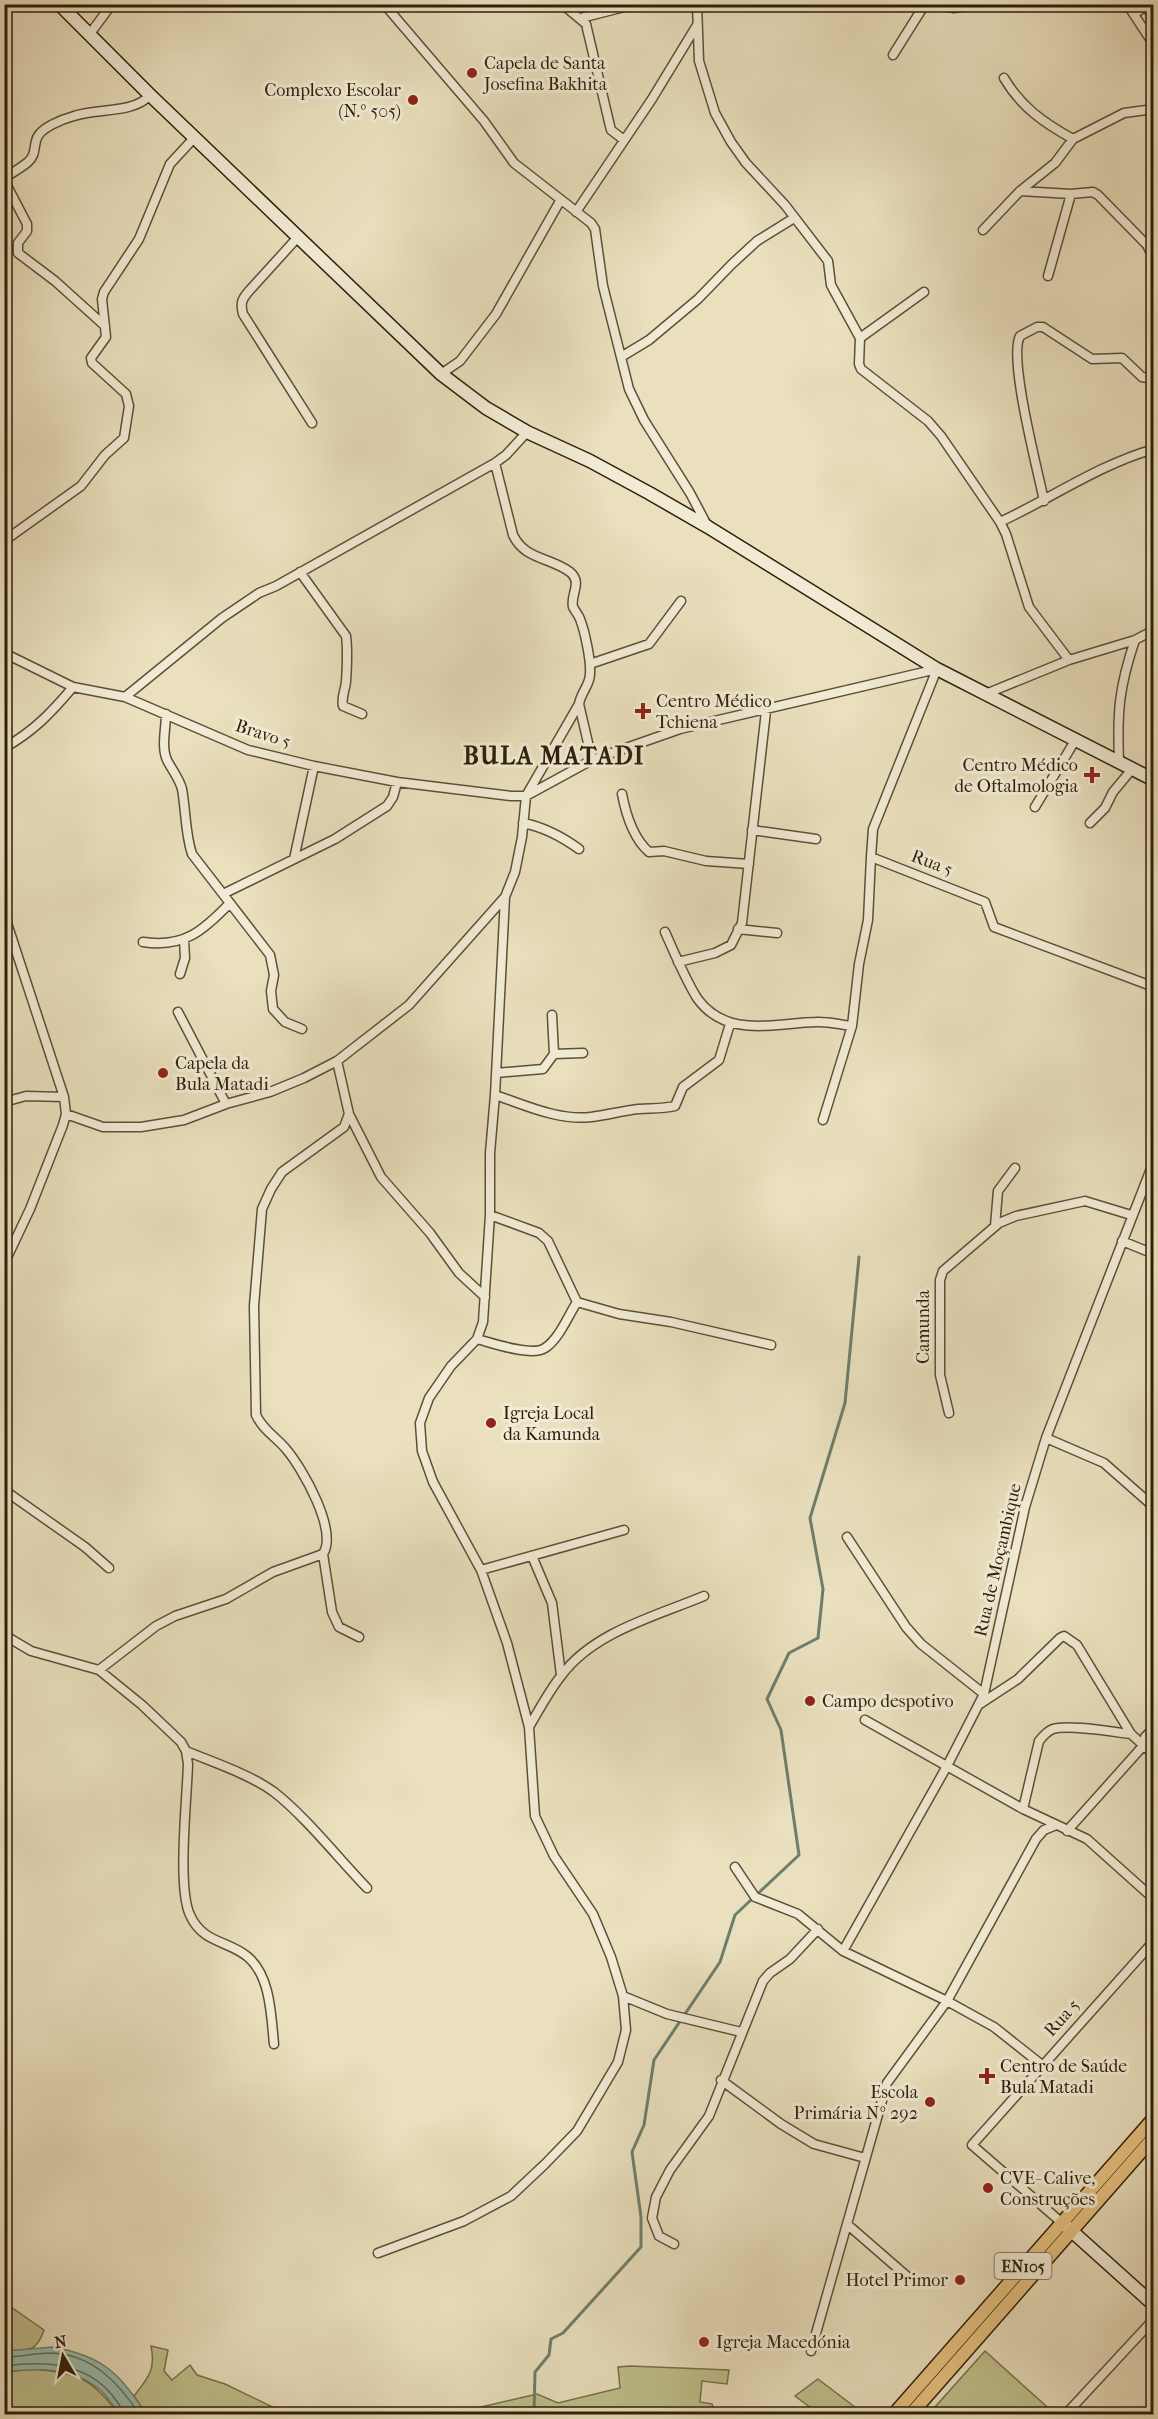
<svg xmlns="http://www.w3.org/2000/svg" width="1158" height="2419" viewBox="0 0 1158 2419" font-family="'IM FELL French Canon',serif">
	<rect width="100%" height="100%" fill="#eae0be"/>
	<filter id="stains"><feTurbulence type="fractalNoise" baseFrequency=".00333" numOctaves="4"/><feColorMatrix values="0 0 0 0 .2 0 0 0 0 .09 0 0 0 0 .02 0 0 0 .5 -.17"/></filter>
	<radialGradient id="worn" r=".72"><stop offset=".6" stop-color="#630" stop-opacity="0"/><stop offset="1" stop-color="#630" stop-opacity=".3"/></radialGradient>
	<!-- green -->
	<path fill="#bfc08c" stroke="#76704a" stroke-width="1.5" d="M4,2284L9,2285L11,2307L44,2330C36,2354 26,2350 5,2351Z
		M151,2346L168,2350L164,2371L172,2380L190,2365L197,2375L225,2384L287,2414H146L134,2396C148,2378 156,2370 151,2346Z
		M985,2351L1055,2414H943L935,2407Z
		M630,2366L729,2370L727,2384L702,2381L700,2402L712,2404L715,2414H463L464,2411L537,2394L558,2403L620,2388L618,2367Z
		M33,2369C80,2374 89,2377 119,2414H5L4,2372Z
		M818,2379L864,2414H819L795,2396Z"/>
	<!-- water -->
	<path fill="#98bdae" stroke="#6e7e6c" stroke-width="1.5" d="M53,2347C102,2356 120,2373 146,2414H119C113,2406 107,2395 99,2389C72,2367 37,2368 5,2372V2351Z"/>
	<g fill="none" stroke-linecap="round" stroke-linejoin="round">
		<!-- shore -->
		<path stroke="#636e5c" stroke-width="1.5" d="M4,2357C20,2357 36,2353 51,2353C92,2354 119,2383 139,2414
			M4,2366C43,2361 85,2362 112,2395C116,2401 123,2407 123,2414"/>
		<!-- stream -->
		<path stroke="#6e7e6c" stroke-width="3" d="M534,2414L535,2372L549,2355L551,2339L563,2333L641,2247V2217L632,2152L644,2125L654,2060L720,1962L735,1915L799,1855L781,1730L767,1699L789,1653L818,1638L823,1589L810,1518L845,1403L859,1257"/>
		<!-- street casing -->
		<g stroke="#5d4f36" stroke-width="11">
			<path id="street" d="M384,4L484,121L514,163L591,223L595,229L603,286L629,389L644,420L690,493L708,527
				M562,4L586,24L609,122L611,130L624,140
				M697,4L699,61L715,113L731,142L746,163L785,205L828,261L831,285L860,338L859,364L861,369L928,421L941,436L1000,522L1006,534L1029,607L1069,660
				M935,4L953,8L981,4
				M1127,4L1154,45
				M1144,7L1154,15
				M1135,14L1147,4
				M581,18L636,4
				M89,35L112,4
				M893,55L925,4
				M1004,78C1021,107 1044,123 1073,139
				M4,178C12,173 21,168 28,162C35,156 34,149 36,141C38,128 63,119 74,116C95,108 134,114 150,95
				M4,180L27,224V231L18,243V253L55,281L105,326
				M1020,191L1071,194L1093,192L1098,195L1147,245L1154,259
				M576,212L652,99L697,25
				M983,230L1020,191L1055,163L1073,139L1124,113L1154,109
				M298,237L249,291C242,299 240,303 243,314L312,423
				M1048,276L1071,194
				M860,338L924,292
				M621,357L649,340L698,299L732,264L757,241L794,218
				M441,374L460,361L496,314L560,201
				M495,463L513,535C525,560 550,557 570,572C583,583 570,594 573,607C575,611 578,614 580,619C585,632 591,660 590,674C590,685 581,692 579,704L592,760
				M1044,501C1038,471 1008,358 1020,336L1037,327H1043L1092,359L1122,358L1142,377L1154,379
				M1000,522C1052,498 1098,465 1154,449
				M4,541L81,486L105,455L124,438L129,406L126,394L92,363L91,358L106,337L102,299L104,292L139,239L170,164L194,138
				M300,572L346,636C348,651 347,667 346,682C345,691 341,697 343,706L362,714
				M4,653L73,687L125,697L248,750L314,766L397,782L511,796H526L592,760L680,729L937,669
				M590,664L649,644L681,601
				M937,669L873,829L871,857L985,902L994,927L1154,987
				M988,693L1069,660L1135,640L1154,630
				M125,697L222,618L259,593L276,586L495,463L506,455L527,432
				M166,714C166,728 161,747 167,760C172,770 179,778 182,789C186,811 185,833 192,854L270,955L274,975L271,991L273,1009L285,1022L302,1029
				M4,748C34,731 51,713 73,687
				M1119,761C1117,712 1119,687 1135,640
				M622,794C626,815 633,838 649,852L664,851L706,861L749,864
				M1035,807L1076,739
				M523,823C544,827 561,836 579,849
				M1090,823L1105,808L1113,792L1133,768
				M752,830L816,839
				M294,859L314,766
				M223,894L335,839L387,806L393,797L397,782
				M4,914L64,1097L66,1114L63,1125L30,1209L4,1264
				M738,929L777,933
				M665,932C675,954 684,977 697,998C726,1039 774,1023 816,1022C828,1021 841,1025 852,1026
				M143,942C184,948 203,931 230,903
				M678,962L715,953L731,945L742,923L766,711
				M180,974L185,958L184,940
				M178,1012L226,1104
				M554,1054L583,1053
				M496,1073L543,1069L554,1054L552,1015
				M495,1095C525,1105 559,1121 591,1117C607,1115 622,1111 638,1109C651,1108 662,1109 675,1106L683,1087L719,1060L730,1024
				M4,1102L26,1096L64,1097
				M66,1114L103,1127H141L184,1120L226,1104L270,1092L304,1078L337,1061L409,1005L505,897L515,872L522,837L526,796L579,704
				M349,1114L381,1177L430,1233L459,1273L485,1297
				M823,1120L852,1026L859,964L868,920L871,857
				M490,1215L539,1233L548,1241L577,1302
				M995,1226L998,1191L1015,1168
				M1122,1241L1154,1254
				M577,1302L619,1314L671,1322L771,1345
				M477,1339C492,1343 532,1357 545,1348C559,1339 568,1316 577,1302
				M949,1413L940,1375V1280L943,1271L999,1223L1016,1216L1085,1201L1131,1215
				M1046,1438L1104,1463L1154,1507
				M4,1490L85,1547L109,1568
				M847,1537L906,1627L921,1644L984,1694
				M323,1554L332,1612L339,1627L359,1637
				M532,1556L552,1603L561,1675
				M481,1570L624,1530
				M4,1635L31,1651L99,1670L142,1705L181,1742L186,1751L188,1764C187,1799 177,1887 190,1915C203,1944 228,1940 248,1957C271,1977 271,2016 274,2044
				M99,1670L156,1626L175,1616L226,1599L273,1572L323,1554C338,1531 303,1469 286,1449C276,1437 263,1430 256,1415L254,1306L262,1209L271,1189L282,1172L344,1127L349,1114L337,1061
				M980,1704L1018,1679L1060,1638L1064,1636L1077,1645L1131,1734L1154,1755
				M865,1720L1023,1809L1087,1839L1154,1899
				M529,1727C539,1710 549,1691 561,1676C593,1632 656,1616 704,1596
				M186,1751C215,1763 249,1774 274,1792C306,1817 338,1858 367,1888
				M1023,1809L1039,1741C1043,1736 1047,1731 1053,1729C1068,1724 1113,1732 1131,1734
				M1067,1831L1143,1746L1145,1737L1154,1728
				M735,1867L755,1897L798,1914L843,1951L947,2001L994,2027L1042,2065
				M843,1951L947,1766L984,1694L1025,1507L1046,1438L1154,1161
				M623,1996L667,2014L741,2032
				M721,2080L781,2124L814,2144L865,2158
				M1061,2222L972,2145L1154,1941
				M848,2225L909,2278
				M674,2244L659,2236L652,2218L656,2197L670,2170L709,2116L763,1981L770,1973L790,1959L818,1929
				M378,2253L464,2221L511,2196L545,2164L577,2131L618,2062L626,2030L623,1996L611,1957L593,1914L554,1856L535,1816L529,1727L507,1643L481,1570L433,1482L422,1451L420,1423L429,1398L451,1366L477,1339L483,1322L490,1215V1153L495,1095L505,897
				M811,2351L887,2083L947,2001L1036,1839L1044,1830L1054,1826
				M1066,2414L1154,2319"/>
		</g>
		<!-- secondary casing -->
		<g stroke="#2e1f09" stroke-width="15">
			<path id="secondary" d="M59,4L150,95L441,374L486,408L527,432L590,461L649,493L708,527L937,669L1154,780
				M1065,2225L1154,2305"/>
		</g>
		<!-- primary casing -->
		<g stroke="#2e1f09" stroke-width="15">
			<path id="primary" d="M894,2414L1154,2118
				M911,2414L1154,2137"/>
		</g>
		<!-- street -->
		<use href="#street" stroke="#f1ebd5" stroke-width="8"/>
		<!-- secondary -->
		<use href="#secondary" stroke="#f1ebd5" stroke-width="12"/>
		<!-- primary -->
		<use href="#primary" stroke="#e5c07f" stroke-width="12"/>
	</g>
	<!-- markers -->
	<g fill="#8f2418" stroke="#f1ebd5" stroke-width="2">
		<circle cx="472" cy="73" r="6"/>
		<circle cx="413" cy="100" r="6"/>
		<path d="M640 702h6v6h6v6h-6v6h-6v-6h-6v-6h6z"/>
		<path d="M1089 766h6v6h6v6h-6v6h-6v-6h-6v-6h6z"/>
		<circle cx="163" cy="1073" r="6"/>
		<circle cx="491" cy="1423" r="6"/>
		<circle cx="810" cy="1701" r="6"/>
		<path d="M984 2067h6v6h6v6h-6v6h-6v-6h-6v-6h6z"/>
		<circle cx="930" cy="2102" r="6"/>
		<circle cx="988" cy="2188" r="6"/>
		<circle cx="960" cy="2280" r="6"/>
		<circle cx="704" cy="2342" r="6"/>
	</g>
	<g text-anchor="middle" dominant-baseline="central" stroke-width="6" stroke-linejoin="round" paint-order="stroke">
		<!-- shield labels -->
		<rect fill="#f1ebd5" stroke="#685c46" stroke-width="1.5" x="994.5" y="2253" width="57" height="26" rx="4.5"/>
		<g font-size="16" font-weight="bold" fill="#2e1f09">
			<text x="1023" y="2266">EN105</text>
		</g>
		<!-- poi labels -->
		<g font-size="18" fill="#2e1f09" stroke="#f1ebd5" text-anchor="start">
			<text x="484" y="63">Capela de Santa<tspan x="484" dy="21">Josefina Bakhita</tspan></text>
			<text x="401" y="90" text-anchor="end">Complexo Escolar<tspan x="401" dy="21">(N.º 505)</tspan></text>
			<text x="656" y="701">Centro Médico<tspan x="656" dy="21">Tchiena</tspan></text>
			<text x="1078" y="765" text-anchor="end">Centro Médico<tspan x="1078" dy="21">de Oftalmologia</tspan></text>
			<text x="175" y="1063">Capela da<tspan x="175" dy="21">Bula Matadi</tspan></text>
			<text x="503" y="1413">Igreja Local<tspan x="503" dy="21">da Kamunda</tspan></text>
			<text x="822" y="1701">Campo despotivo</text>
			<text x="1000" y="2066">Centro de Saúde<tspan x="1000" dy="21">Bula Matadi</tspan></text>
			<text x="918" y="2092" text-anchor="end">Escola<tspan x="918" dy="21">Primária Nº 292</tspan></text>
			<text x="1000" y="2178">CVE- Calive,<tspan x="1000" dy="21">Construções</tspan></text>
			<text x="948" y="2280" text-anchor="end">Hotel Primor</text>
			<text x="716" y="2342">Igreja Macedónia</text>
		</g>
		<!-- street labels -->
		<g font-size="18" fill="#2e1f09" stroke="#f1ebd5">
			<text transform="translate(263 734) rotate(18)">Bravo 5</text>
			<text transform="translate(932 863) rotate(21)">Rua 5</text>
			<text transform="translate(923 1327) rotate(-90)">Camunda</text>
			<text transform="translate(998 1560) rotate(-77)">Rua de Moçambique</text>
			<text transform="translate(1062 2018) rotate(-48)">Rua 5</text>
		</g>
		<!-- district labels -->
		<g font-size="24" font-weight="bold" letter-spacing="1.5" fill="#2e1f09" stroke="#f1ebd5">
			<text x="554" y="756">BULA MATADI</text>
		</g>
	</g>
	<!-- margin -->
	<rect width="1158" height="2419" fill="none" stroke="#eae0be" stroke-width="24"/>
	<rect x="6" y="6" width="1146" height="2407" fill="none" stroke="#2e1f09" stroke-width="3"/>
	<rect x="12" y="12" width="1134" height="2395" fill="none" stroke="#2e1f09" stroke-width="1.5"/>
	<!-- north arrow -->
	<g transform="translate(63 2356) rotate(350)" stroke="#f1ebd5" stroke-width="4.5" paint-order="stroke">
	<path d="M0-4.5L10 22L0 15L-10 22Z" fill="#2e1f09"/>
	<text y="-9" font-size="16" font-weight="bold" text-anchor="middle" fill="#2e1f09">N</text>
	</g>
	<rect width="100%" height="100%" filter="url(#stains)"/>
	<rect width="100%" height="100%" fill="url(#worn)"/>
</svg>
